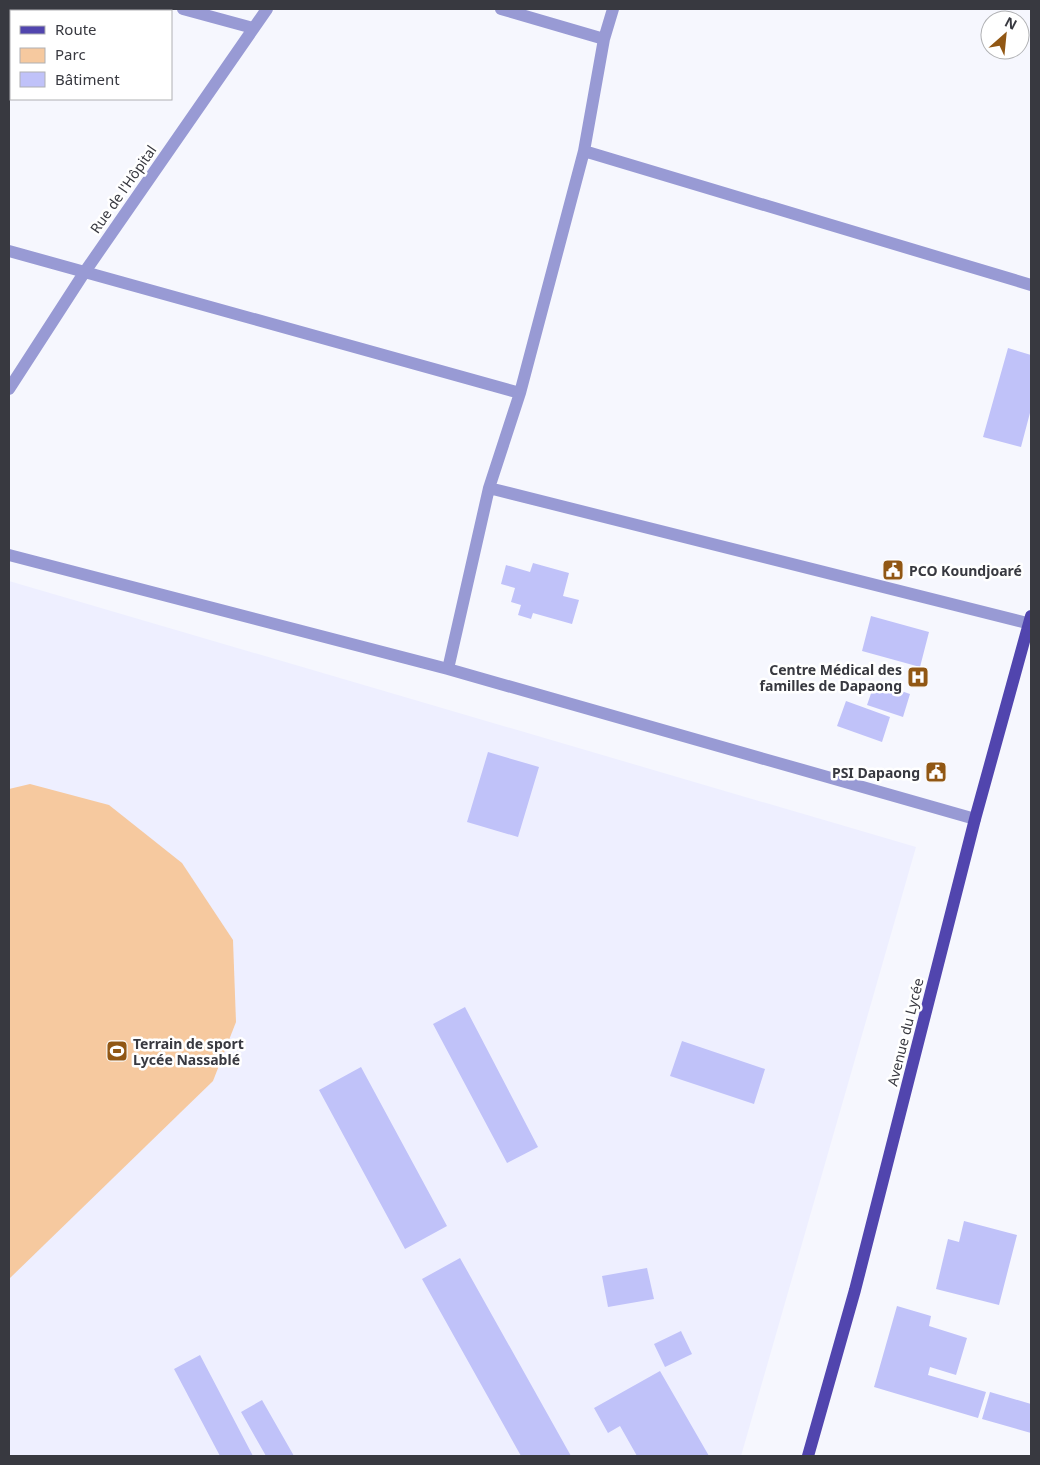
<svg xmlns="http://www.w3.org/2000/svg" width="1040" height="1465" viewBox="0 0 1040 1465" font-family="'Noto Sans',sans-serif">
	<rect width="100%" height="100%" fill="#f6f7fe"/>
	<!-- built -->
	<path fill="#eeefff" d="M9,581L916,847L741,1456H9Z"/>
	<!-- green -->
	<path fill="#f6c99f" d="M30,784L109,805L182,863L233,940L236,1022L213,1081L9,1279V789Z"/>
	<!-- building -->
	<path fill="#c0c2f9" d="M1008,348L1031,355V409L1021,447L983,437Z
		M533,563L569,573L563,596L579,600L572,624L533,613L531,619L518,615L521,605L511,602L515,588L501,584L506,565L530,572Z
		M871,616L929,632L920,667L862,651Z
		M875,682L910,694L903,717L867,705Z
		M846,701L890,717L882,742L837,726Z
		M488,752L539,767L518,837L467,822Z
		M465,1007L538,1147L507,1163L433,1024Z
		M682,1041L765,1069L754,1104L670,1076Z
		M361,1067L447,1226L405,1249L319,1090Z
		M964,1221L1017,1235L999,1305L936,1289L948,1239L959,1242Z
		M460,1258L571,1456H521L422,1279Z
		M647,1268L654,1299L608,1307L602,1276Z
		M897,1306L931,1316L929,1326L967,1338L956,1375L930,1367L928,1375L986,1392L978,1418L874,1387Z
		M681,1331L692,1354L665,1367L654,1344Z
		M200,1355L253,1456H220L174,1369Z
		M660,1371L709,1456H637L620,1426L608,1433L594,1408Z
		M990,1392L1031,1404V1433L982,1419Z
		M262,1400L294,1456H266L241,1412Z"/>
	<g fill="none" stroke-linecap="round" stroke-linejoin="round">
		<!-- minor -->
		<path stroke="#989ad4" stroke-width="12" d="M183,9L253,28
			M501,9L604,39
			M584,151L1031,285
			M9,251L520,393
			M9,389L84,273L267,9
			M489,488L1031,624
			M9,555L448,669L975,819
			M448,669L489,488L520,393L584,151L604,39L613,9"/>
		<!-- major -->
		<path stroke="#5145ae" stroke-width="12" d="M808,1456L855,1290L975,819L1031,616"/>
	</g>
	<!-- icons -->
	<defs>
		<g id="civic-square" transform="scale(1.125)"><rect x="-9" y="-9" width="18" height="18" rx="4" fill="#915714" stroke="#fff"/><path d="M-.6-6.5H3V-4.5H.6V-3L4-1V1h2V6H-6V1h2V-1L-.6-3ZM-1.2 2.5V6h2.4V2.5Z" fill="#fff"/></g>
		<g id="hospital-square" transform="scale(1.125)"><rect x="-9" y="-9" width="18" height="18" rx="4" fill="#915714" stroke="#fff"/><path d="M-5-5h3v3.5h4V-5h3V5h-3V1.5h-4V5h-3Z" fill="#fff"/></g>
		<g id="stadium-square" transform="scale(1.125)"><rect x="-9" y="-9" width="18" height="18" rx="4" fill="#915714" stroke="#fff"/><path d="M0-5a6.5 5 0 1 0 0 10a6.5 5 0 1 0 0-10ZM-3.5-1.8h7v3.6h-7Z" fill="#fff"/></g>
	</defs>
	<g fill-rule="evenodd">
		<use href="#civic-square" x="893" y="570"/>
		<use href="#hospital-square" x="918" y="677"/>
		<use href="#civic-square" x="936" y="772"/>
		<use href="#stadium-square" x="117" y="1051"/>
	</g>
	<g text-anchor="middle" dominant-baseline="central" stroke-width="5" stroke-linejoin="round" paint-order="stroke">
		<!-- street labels -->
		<g font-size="14" fill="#383940" stroke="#fff">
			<text transform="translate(123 189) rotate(-55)">Rue de l'Hôpital</text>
			<text transform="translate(905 1032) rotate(-76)">Avenue du Lycée</text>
		</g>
		<!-- poi labels -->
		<g font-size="14" font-weight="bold" fill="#383940" stroke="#fff" text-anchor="start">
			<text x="909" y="570">PCO Koundjoaré</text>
			<text x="902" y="669" text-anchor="end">Centre Médical des<tspan x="902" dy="16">familles de Dapaong</tspan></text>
			<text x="920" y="772" text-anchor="end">PSI Dapaong</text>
			<text x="133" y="1043">Terrain de sport<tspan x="133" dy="16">Lycée Nassablé</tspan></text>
		</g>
	</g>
	<!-- border -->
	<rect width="1040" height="1465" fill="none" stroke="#383940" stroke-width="20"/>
	<!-- legend -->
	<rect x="10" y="10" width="162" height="90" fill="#ffffff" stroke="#afb0b3"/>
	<rect x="20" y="26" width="25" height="8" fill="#5145ae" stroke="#afb0b3"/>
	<text x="55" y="35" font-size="15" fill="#383940">Route</text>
	<rect x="20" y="48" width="25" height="15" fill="#f6c99f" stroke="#afb0b3"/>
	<text x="55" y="60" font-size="15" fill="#383940">Parc</text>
	<rect x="20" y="72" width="25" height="15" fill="#c0c2f9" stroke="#afb0b3"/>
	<text x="55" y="85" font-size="15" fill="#383940">Bâtiment</text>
	<!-- north arrow -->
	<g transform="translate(1005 35) rotate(27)"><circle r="24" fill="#ffffff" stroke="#afb0b3"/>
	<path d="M0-4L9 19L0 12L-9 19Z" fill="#915714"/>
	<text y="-8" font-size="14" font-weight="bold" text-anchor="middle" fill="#383940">N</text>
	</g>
</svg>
